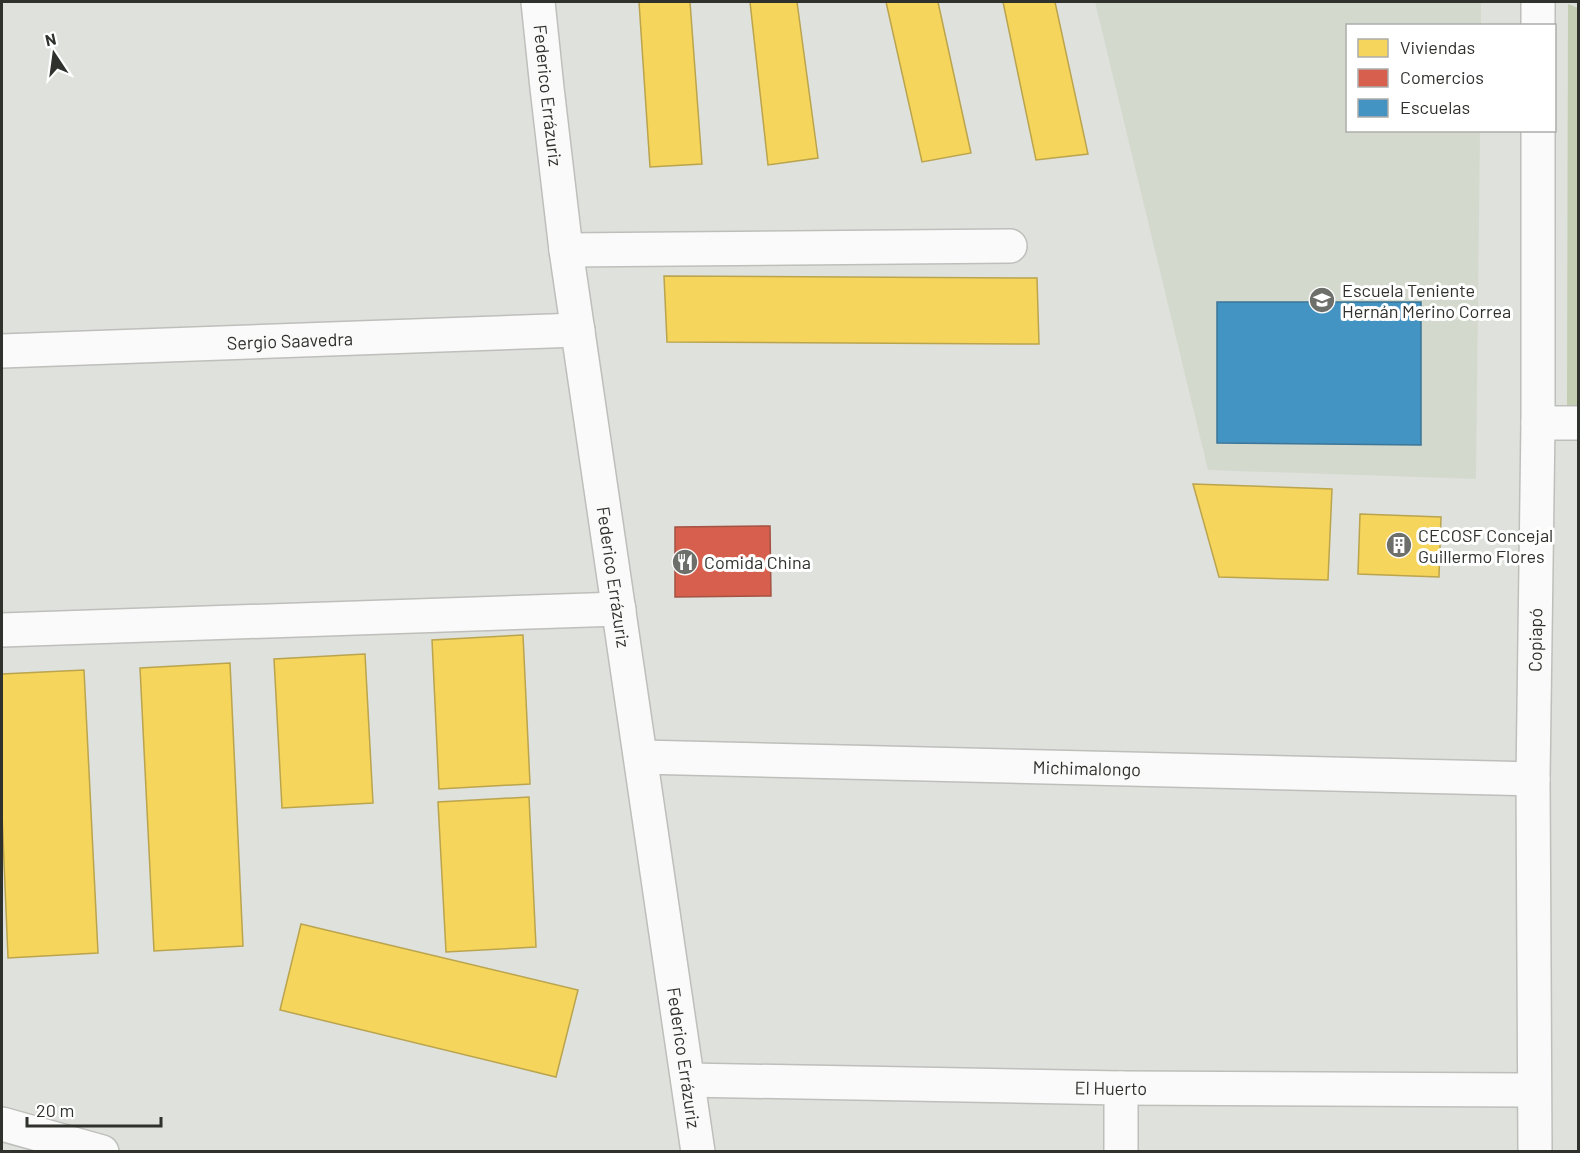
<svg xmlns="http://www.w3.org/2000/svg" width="1580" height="1153" viewBox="0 0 1580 1153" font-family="Barlow,sans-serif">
	<rect width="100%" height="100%" fill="#dfe1dc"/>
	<!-- built -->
	<path fill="#d4d9cd" d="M1095,2H1481V25L1348,26V130L1480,131L1476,479L1208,470Z"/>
	<!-- green -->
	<path fill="#c2cdb1" d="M1568,4L1578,8V407H1567Z"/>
	<!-- homes -->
	<path fill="#f6d55c" stroke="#baa44e" stroke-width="1.5" d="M639,2H690L702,164L650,167Z
		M750,2H797L818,158L768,165Z
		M886,2H938L971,153L922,162Z
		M1003,2H1055L1088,154L1036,160Z
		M664,276L1037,278L1039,344L667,342Z
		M1193,484L1332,489L1328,580L1219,577Z
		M1360,514L1441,517L1439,577L1358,574Z
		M523,635L530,784L439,789L432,640Z
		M365,654L373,803L282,808L274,659Z
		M230,663L243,946L154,951L140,668Z
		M84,670L98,953L8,958L2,814V674Z
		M529,797L536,947L446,952L438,802Z
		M301,924L578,990L556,1077L280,1010Z"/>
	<!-- shops -->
	<path fill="#d6604d" stroke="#a45243" stroke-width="1.5" d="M770,526L771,596L675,597V527Z"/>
	<!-- schools -->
	<path fill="#4393c3" stroke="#3d7696" stroke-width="1.5" d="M1217,302H1421V445L1217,443Z"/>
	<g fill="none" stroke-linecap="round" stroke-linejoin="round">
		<!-- minor casing -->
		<g stroke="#bebfbb" stroke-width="36">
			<g id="minor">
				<path id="s1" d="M538,2L547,88L566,250L698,1152"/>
				<path d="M1538,26V2"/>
				<path d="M566,250L1010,246"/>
				<path id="s2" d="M2,351L578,330"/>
				<path d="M1538,423H1578"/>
				<path d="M2,630L619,609"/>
				<path id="s3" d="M641,757L1533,779"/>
				<path id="s4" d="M688,1080L1121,1088L1533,1090"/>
				<path d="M2,1124L102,1152"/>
				<path d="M1121,1152V1088"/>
				<path id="s5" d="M1535,1152L1533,779L1538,423V130"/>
			</g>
		</g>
		<!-- minor -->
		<use href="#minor" stroke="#fafafa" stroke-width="33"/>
	</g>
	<!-- icons -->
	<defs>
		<g id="school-disc" transform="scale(1.35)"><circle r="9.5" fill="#6d6f6a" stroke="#fff"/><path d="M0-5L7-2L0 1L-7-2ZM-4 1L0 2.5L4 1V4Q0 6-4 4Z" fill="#fff"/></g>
		<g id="building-disc" transform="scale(1.35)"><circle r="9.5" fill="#6d6f6a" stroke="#fff"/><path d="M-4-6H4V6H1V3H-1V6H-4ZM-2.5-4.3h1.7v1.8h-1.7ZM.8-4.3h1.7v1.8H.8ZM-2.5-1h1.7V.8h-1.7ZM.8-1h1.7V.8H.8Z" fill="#fff"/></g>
		<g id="restaurant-disc" transform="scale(1.35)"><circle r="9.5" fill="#6d6f6a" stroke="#fff"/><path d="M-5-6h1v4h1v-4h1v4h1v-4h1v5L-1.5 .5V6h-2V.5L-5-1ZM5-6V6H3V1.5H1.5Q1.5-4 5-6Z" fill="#fff"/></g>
	</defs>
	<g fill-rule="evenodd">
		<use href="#school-disc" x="1322" y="300"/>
		<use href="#building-disc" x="1399" y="545"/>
		<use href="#restaurant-disc" x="685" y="562"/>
	</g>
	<g text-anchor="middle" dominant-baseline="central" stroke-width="6" stroke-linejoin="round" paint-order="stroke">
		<!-- street labels -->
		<g font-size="18" fill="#2f312d" stroke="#fff">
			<text stroke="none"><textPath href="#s1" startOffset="94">Federico Errázuriz</textPath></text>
			<text stroke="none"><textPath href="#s2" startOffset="288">Sergio Saavedra</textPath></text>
			<text stroke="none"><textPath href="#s1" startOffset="580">Federico Errázuriz</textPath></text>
			<text stroke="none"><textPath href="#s5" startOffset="512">Copiapó</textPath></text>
			<text stroke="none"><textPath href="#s3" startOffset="446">Michimalongo</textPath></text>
			<text stroke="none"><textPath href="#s1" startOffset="1066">Federico Errázuriz</textPath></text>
			<text stroke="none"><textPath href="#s4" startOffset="423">El Huerto</textPath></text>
		</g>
		<!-- poi labels -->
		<g font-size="18" fill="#2f312d" stroke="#fff" text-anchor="start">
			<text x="1342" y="290">Escuela Teniente<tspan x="1342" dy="21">Hernán Merino Correa</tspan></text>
			<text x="1418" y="535">CECOSF Concejal<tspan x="1418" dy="21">Guillermo Flores</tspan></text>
			<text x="704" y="562">Comida China</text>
		</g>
	</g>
	<!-- border -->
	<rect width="1580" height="1153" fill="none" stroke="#2f312d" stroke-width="6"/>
	<!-- legend -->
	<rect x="1346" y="24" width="210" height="108" fill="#ffffff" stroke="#acadab" stroke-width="1.5"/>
	<rect x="1358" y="39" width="30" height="18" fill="#f6d55c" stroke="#acadab" stroke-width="1.5"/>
	<text x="1400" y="54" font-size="18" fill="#2f312d">Viviendas</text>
	<rect x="1358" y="69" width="30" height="18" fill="#d6604d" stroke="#acadab" stroke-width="1.5"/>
	<text x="1400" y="84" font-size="18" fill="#2f312d">Comercios</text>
	<rect x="1358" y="99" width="30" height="18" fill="#4393c3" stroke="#acadab" stroke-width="1.5"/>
	<text x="1400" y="114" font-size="18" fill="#2f312d">Escuelas</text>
	<!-- north arrow -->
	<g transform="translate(54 54) rotate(347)" stroke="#ffffff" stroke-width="4.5" paint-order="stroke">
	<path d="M0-4.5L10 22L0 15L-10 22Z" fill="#2f312d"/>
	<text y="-9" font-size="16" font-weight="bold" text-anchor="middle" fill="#2f312d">N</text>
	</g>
	<!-- scale -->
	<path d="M27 1117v9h134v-9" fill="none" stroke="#2f312d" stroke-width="3"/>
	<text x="36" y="1117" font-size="18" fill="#2f312d" stroke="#ffffff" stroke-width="4.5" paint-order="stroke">20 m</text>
</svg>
